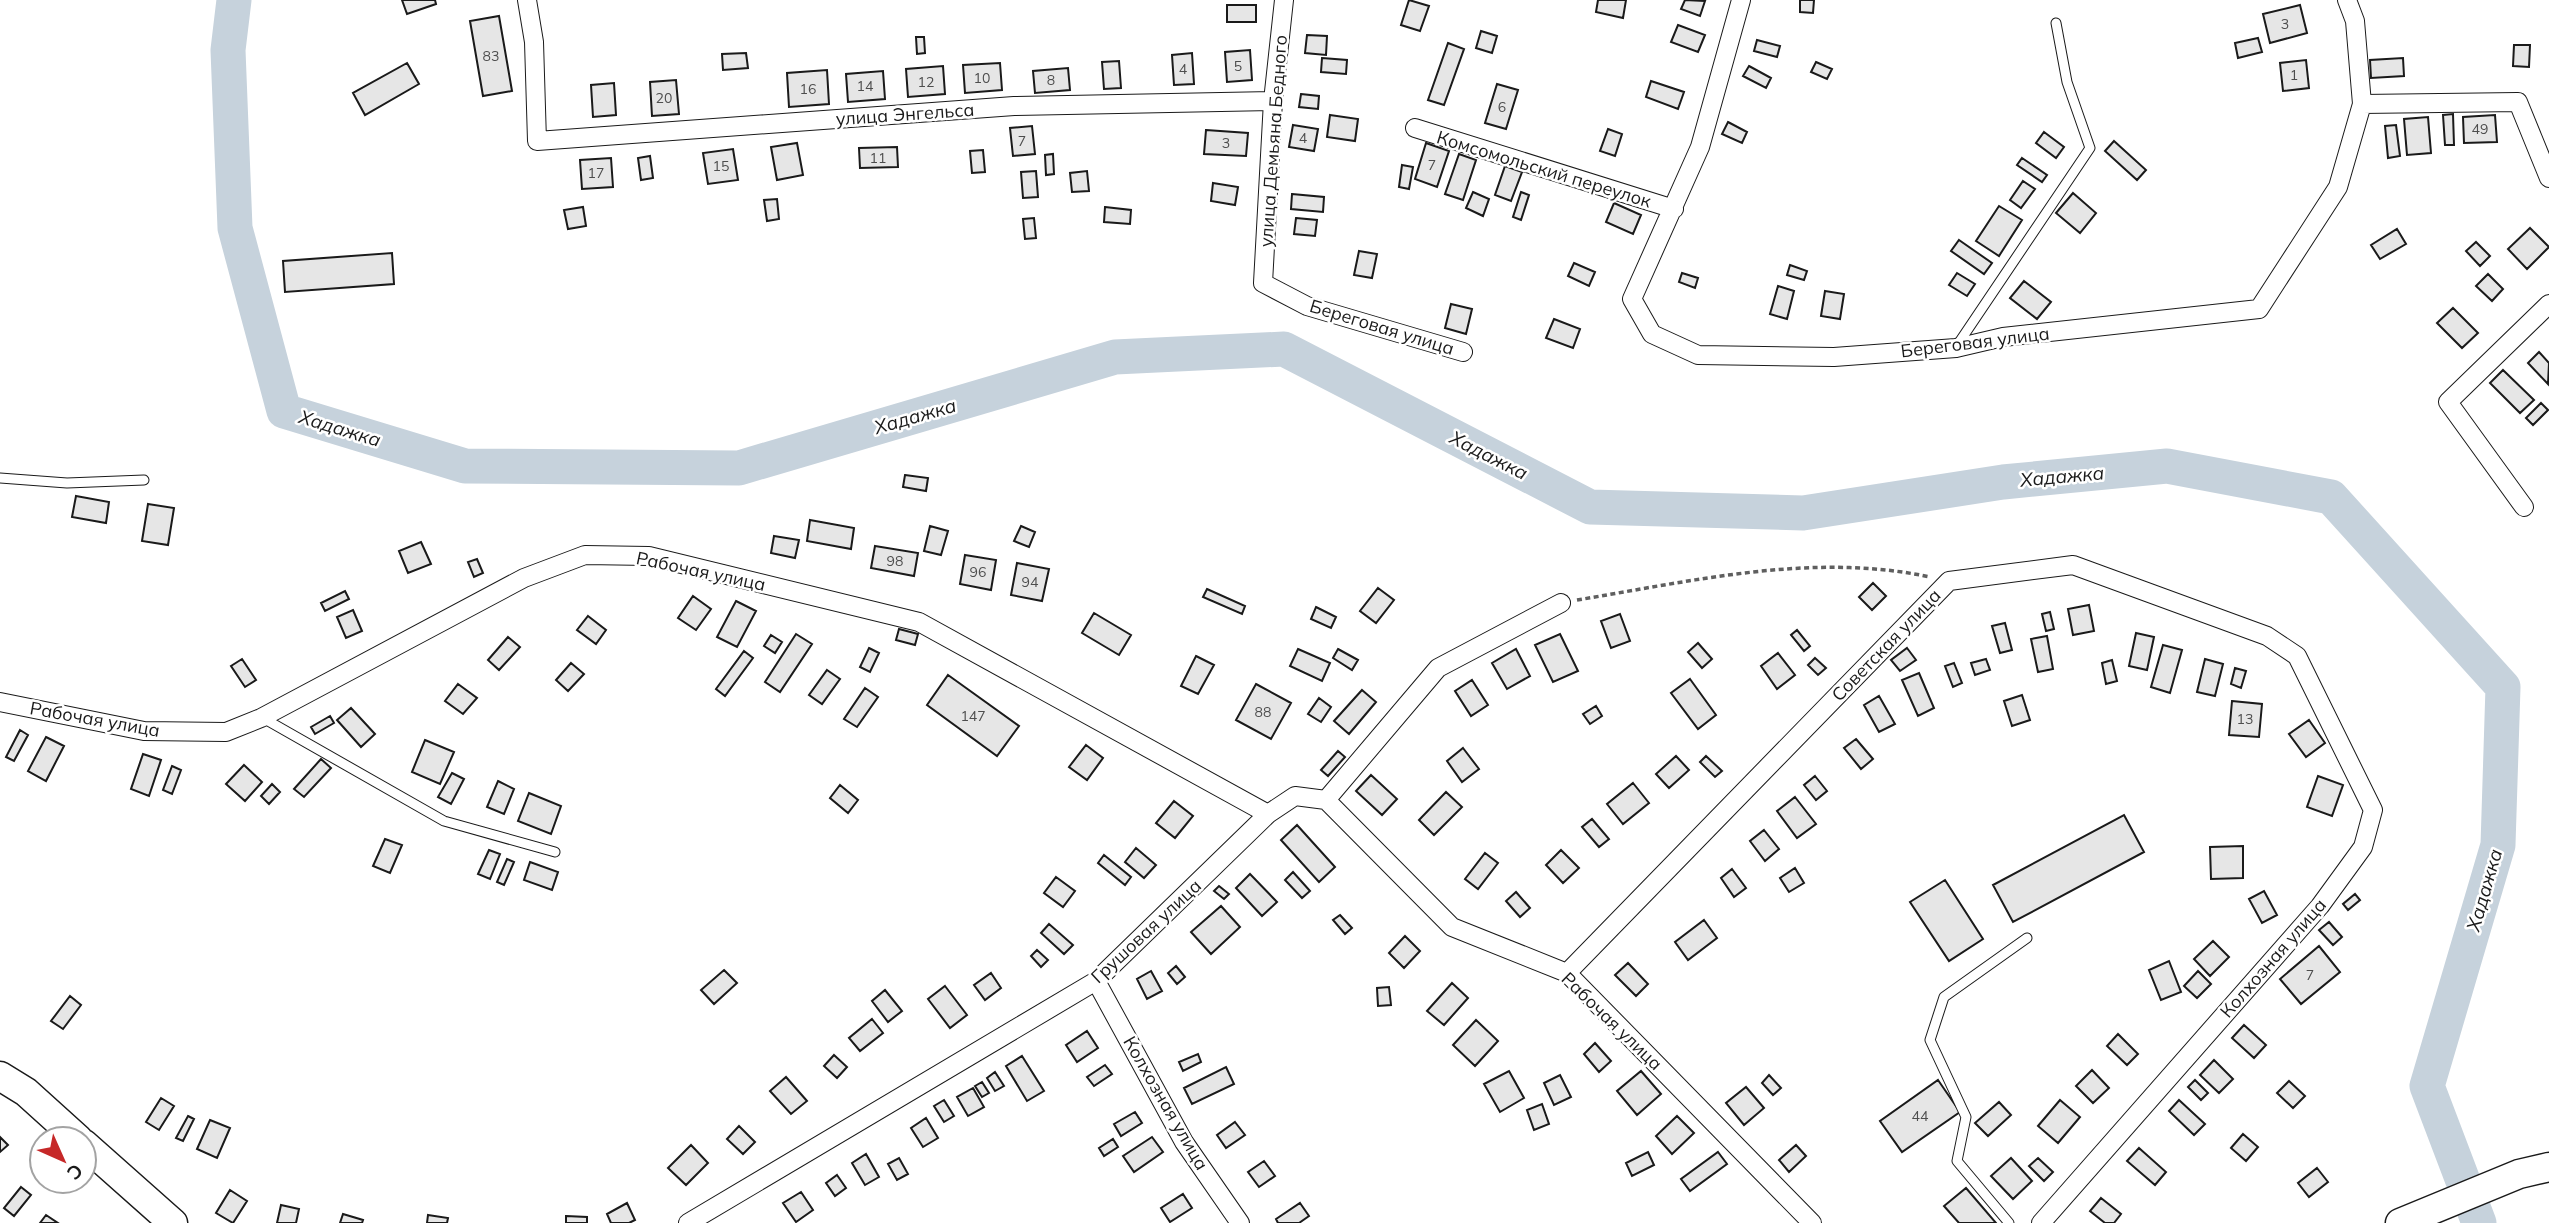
<svg xmlns="http://www.w3.org/2000/svg" width="2549" height="1223" viewBox="0 0 2549 1223" font-family="Mulish,sans-serif">
	<rect width="100%" height="100%" fill="#fff"/>
	<g fill="none" stroke-linecap="round" stroke-linejoin="round">
		<!-- river -->
		<path stroke="#c6d2dc" stroke-width="35" d="M234,0L228,50L235,228L284,411L465,466L739,468L1115,357L1284,349L1590,507L1803,513L2003,482L2167,466L2331,497L2503,687L2498,845L2427,1086L2479,1223"/>
	</g>
	<!-- building -->
	<path fill="#e6e6e6" stroke="#1a1a1a" stroke-width="2" d="M402,0H435L436,4L407,14Z
		M1409,0L1429,6L1420,31L1401,25Z
		M1598,0H1626L1623,18L1596,12Z
		M1685,0L1705,1L1700,16L1681,9Z
		M1800,0H1814L1813,13L1800,12Z
		M1227,5H1256V22H1227Z
		M2300,5L2307,33L2270,43L2263,14Z
		M499,16L512,91L483,96L470,21Z
		M1678,25L1705,35L1698,52L1671,42Z
		M1481,31L1497,36L1492,53L1476,48Z
		M1307,35L1327,36L1326,55L1305,53Z
		M916,37H924L925,53L917,54Z
		M2258,38L2262,52L2238,58L2235,43Z
		M1757,40L1780,46L1777,57L1754,51Z
		M1448,43L1464,49L1444,105L1428,100Z
		M2514,45H2530L2529,67L2513,66Z
		M1250,50L1252,80L1227,82L1225,52Z
		M746,53L748,68L723,70L722,54Z
		M1192,53L1194,84L1174,85L1172,55Z
		M1322,58L1347,60L1346,74L1321,72Z
		M2403,58L2404,76L2371,78L2370,60Z
		M2306,60L2309,88L2283,91L2280,63Z
		M1119,61L1121,88L1104,89L1102,62Z
		M1816,62L1832,69L1827,79L1811,72Z
		M407,63L419,84L365,115L353,93Z
		M1000,63L1002,90L965,93L963,65Z
		M943,66L945,94L908,97L906,69Z
		M1749,66L1771,78L1766,88L1743,76Z
		M1068,68L1070,90L1035,93L1033,71Z
		M827,70L829,104L789,107L787,73Z
		M883,71L885,99L848,102L846,74Z
		M676,80L679,114L652,116L650,82Z
		M1651,81L1684,92L1678,109L1646,97Z
		M614,83L616,115L593,117L591,85Z
		M1497,84L1518,90L1506,129L1485,123Z
		M1301,94L1319,96L1318,109L1299,107Z
		M2453,114L2454,145H2445L2443,115Z
		M1330,115L1358,119L1355,141L1327,137Z
		M2495,115L2497,142L2464,143L2463,117Z
		M2428,117L2431,153L2407,155L2404,119Z
		M1728,122L1747,132L1742,143L1722,134Z
		M1293,125L1318,129L1314,151L1289,147Z
		M2396,125L2400,156L2388,158L2385,126Z
		M1032,126L1035,154L1013,156L1010,128Z
		M1608,129L1622,134L1615,156L1600,151Z
		M1206,130L1248,133L1246,156L1204,154Z
		M2044,132L2064,147L2056,158L2036,143Z
		M2114,141L2146,170L2137,180L2105,151Z
		M797,143L803,175L777,180L771,147Z
		M1426,143L1449,151L1437,187L1415,179Z
		M897,147L898,167L860,168L859,148Z
		M733,149L738,180L708,184L703,153Z
		M983,150L985,172L972,173L970,151Z
		M1053,154L1054,174L1046,175L1045,155Z
		M1459,154L1476,160L1463,200L1445,194Z
		M650,156L653,178L641,180L638,158Z
		M611,158L613,187L582,189L580,160Z
		M2022,158L2047,175L2042,182L2017,165Z
		M1402,165L1413,167L1409,189L1399,187Z
		M1505,166L1522,172L1511,201L1495,195Z
		M1036,171L1038,197L1023,198L1021,172Z
		M1087,171L1089,191L1072,192L1070,173Z
		M2023,181L2035,189L2021,208L2010,200Z
		M1213,183L1238,187L1235,205L1211,201Z
		M1473,192L1489,199L1483,216L1466,208Z
		M1521,192L1529,195L1521,220L1513,217Z
		M2073,193L2096,213L2080,233L2056,213Z
		M1292,194L1324,197L1323,212L1291,209Z
		M777,199L779,219L767,221L764,200Z
		M1614,203L1641,215L1633,234L1606,222Z
		M1999,206L2022,220L1999,256L1976,241Z
		M583,207L586,226L568,229L564,210Z
		M1105,207L1131,210L1130,224L1104,222Z
		M1034,218L1036,238L1025,239L1023,219Z
		M1296,218L1317,220L1315,236L1294,234Z
		M2530,228L2549,247L2527,269L2508,249Z
		M2397,229L2406,244L2380,259L2371,245Z
		M1959,240L1992,263L1984,274L1951,251Z
		M2476,242L2490,256L2480,266L2466,251Z
		M1359,251L1377,254L1372,278L1354,275Z
		M392,253L394,284L285,292L283,261Z
		M1574,263L1595,272L1589,286L1568,276Z
		M1790,265L1807,271L1804,280L1787,275Z
		M1682,273L1698,278L1695,288L1679,282Z
		M1957,273L1975,284L1967,296L1949,285Z
		M2488,274L2503,289L2492,301L2476,286Z
		M2024,281L2051,302L2037,319L2010,298Z
		M1778,286L1794,291L1787,319L1770,314Z
		M1825,291L1844,294L1840,319L1821,316Z
		M1451,304L1472,309L1466,334L1445,328Z
		M2453,308L2478,333L2462,348L2437,323Z
		M1554,319L1580,329L1573,348L1546,338Z
		M2539,352L2549,363L2548,384L2528,363Z
		M2503,370L2534,400L2520,413L2490,383Z
		M2541,403L2548,410L2533,425L2526,418Z
		M905,475L928,478L926,491L903,487Z
		M76,496L109,502L106,523L72,517Z
		M148,504L174,508L168,545L142,541Z
		M810,520L854,528L851,549L807,541Z
		M930,526L948,531L941,555L924,551Z
		M1021,526L1035,532L1029,547L1014,541Z
		M774,536L799,540L795,558L771,553Z
		M421,542L431,564L408,573L399,551Z
		M875,546L918,553L914,576L871,568Z
		M965,555L996,560L991,590L960,584Z
		M477,559L483,573L474,577L468,562Z
		M1017,563L1049,569L1042,601L1011,595Z
		M1873,583L1886,596L1872,610L1859,597Z
		M1378,588L1394,600L1376,623L1360,611Z
		M1207,589L1245,606L1242,614L1203,597Z
		M345,591L349,599L325,611L321,603Z
		M693,596L711,609L696,630L678,618Z
		M736,601L756,611L737,647L717,637Z
		M2089,605L2094,631L2073,635L2068,609Z
		M1316,607L1336,617L1331,628L1311,619Z
		M353,610L362,631L346,638L337,617Z
		M2050,612L2054,629L2046,631L2042,614Z
		M1094,613L1131,635L1119,655L1082,633Z
		M1620,614L1630,641L1611,648L1601,621Z
		M588,616L606,630L596,644L577,630Z
		M2005,623L2012,650L2000,653L1992,626Z
		M899,629L918,634L915,645L896,640Z
		M1797,630L1810,646L1804,651L1791,635Z
		M2136,633L2154,637L2147,670L2129,666Z
		M796,634L812,644L780,692L765,682Z
		M1560,634L1578,671L1553,682L1535,645Z
		M771,635L782,642L775,653L764,646Z
		M2047,636L2053,669L2038,672L2031,639Z
		M508,637L520,647L499,670L488,660Z
		M1698,643L1712,659L1702,668L1688,652Z
		M2163,645L2182,650L2170,693L2151,687Z
		M869,648L879,653L870,672L860,667Z
		M1907,648L1916,660L1900,671L1891,660Z
		M1298,649L1330,663L1322,681L1290,666Z
		M1338,649L1358,660L1352,670L1333,658Z
		M1516,649L1530,676L1507,689L1492,663Z
		M744,651L753,658L725,696L716,689Z
		M1778,653L1795,675L1777,689L1761,666Z
		M1196,656L1214,665L1198,694L1181,686Z
		M1815,658L1826,668L1818,675L1808,665Z
		M242,659L256,680L245,687L231,666Z
		M1986,659L1990,670L1975,675L1971,663Z
		M2205,659L2223,664L2215,696L2197,692Z
		M2112,660L2117,681L2106,684L2102,663Z
		M571,663L584,674L568,691L556,680Z
		M1954,663L1962,683L1953,687L1945,666Z
		M2235,668L2246,671L2241,688L2231,684Z
		M827,670L840,679L822,704L809,695Z
		M1919,673L1934,708L1918,716L1902,680Z
		M948,675L1019,726L997,756L927,705Z
		M1690,679L1716,715L1698,729L1671,693Z
		M1472,680L1488,705L1471,716L1455,691Z
		M458,684L477,698L463,714L445,701Z
		M1256,684L1291,703L1271,739L1236,720Z
		M865,688L878,697L857,727L844,719Z
		M1362,690L1376,702L1349,734L1334,721Z
		M2022,695L2030,720L2012,726L2004,701Z
		M1879,696L1895,724L1879,732L1864,705Z
		M1319,698L1331,707L1321,722L1308,714Z
		M2232,701L2262,704L2259,737L2229,735Z
		M1596,706L1602,716L1590,724L1583,714Z
		M351,708L375,734L361,747L337,720Z
		M330,716L334,723L315,734L311,727Z
		M2309,720L2325,743L2306,757L2289,734Z
		M20,730L28,735L14,761L6,757Z
		M46,737L64,746L46,781L28,771Z
		M1856,739L1873,759L1861,769L1844,748Z
		M425,740L454,752L440,784L412,772Z
		M1086,745L1103,758L1087,780L1069,767Z
		M1463,748L1479,769L1462,782L1447,761Z
		M1338,751L1345,757L1328,776L1321,770Z
		M143,754L161,760L149,796L131,789Z
		M1676,756L1689,770L1669,788L1656,774Z
		M1706,756L1722,771L1715,777L1700,762Z
		M321,759L331,768L304,797L294,789Z
		M244,765L262,782L245,801L226,784Z
		M172,766L181,770L172,794L163,790Z
		M452,773L464,779L451,804L438,797Z
		M1371,775L1397,799L1382,815L1356,791Z
		M1815,776L1827,791L1816,800L1804,785Z
		M2318,776L2343,785L2332,816L2307,807Z
		M498,781L514,789L504,814L487,807Z
		M1633,783L1649,803L1623,824L1607,804Z
		M272,784L280,792L269,804L261,796Z
		M840,785L858,800L848,813L830,798Z
		M1446,792L1462,807L1434,835L1419,820Z
		M529,793L561,806L551,834L518,821Z
		M1795,797L1816,824L1797,838L1777,811Z
		M1174,801L1193,816L1175,838L1156,823Z
		M2124,815L2144,852L2013,922L1993,885Z
		M1592,819L1609,839L1599,847L1582,827Z
		M1297,825L1335,867L1319,882L1281,840Z
		M1764,830L1779,849L1765,861L1750,841Z
		M385,839L402,845L390,873L373,866Z
		M2243,846V878L2211,879L2210,847Z
		M1136,848L1156,865L1144,878L1125,862Z
		M489,850L500,854L490,879L478,874Z
		M1561,850L1579,868L1563,883L1546,865Z
		M1485,853L1498,863L1478,889L1465,879Z
		M1104,855L1131,877L1125,885L1098,863Z
		M507,859L514,862L504,885L497,882Z
		M530,862L558,872L552,890L524,880Z
		M1795,868L1804,883L1789,892L1780,878Z
		M1732,869L1746,888L1734,897L1721,878Z
		M1293,872L1310,891L1302,898L1285,880Z
		M1250,874L1277,902L1262,916L1236,888Z
		M1056,877L1075,891L1063,907L1044,893Z
		M1945,880L1983,939L1949,961L1910,902Z
		M1219,886L1229,894L1224,899L1214,891Z
		M2264,891L2277,915L2262,923L2249,899Z
		M1516,892L1530,908L1520,917L1506,901Z
		M2355,894L2360,900L2348,910L2343,904Z
		M1221,906L1240,927L1211,954L1191,932Z
		M1340,915L1352,928L1345,934L1333,920Z
		M1704,920L1717,938L1688,960L1675,942Z
		M2329,922L2342,937L2333,945L2319,930Z
		M1049,924L1073,945L1064,954L1041,933Z
		M1405,936L1420,951L1404,968L1389,953Z
		M2213,941L2229,957L2210,976L2194,959Z
		M2319,946L2340,972L2301,1004L2280,979Z
		M1037,950L1048,960L1041,967L1031,956Z
		M2169,961L2181,992L2161,1000L2149,970Z
		M1628,963L1648,984L1636,996L1615,975Z
		M1176,966L1185,977L1177,984L1168,973Z
		M724,970L737,983L714,1004L701,990Z
		M1151,971L1162,991L1147,999L1137,979Z
		M2198,971L2211,984L2197,998L2184,986Z
		M991,973L1001,988L985,1000L974,985Z
		M1452,983L1468,998L1444,1025L1427,1011Z
		M945,986L967,1015L950,1028L928,999Z
		M1389,987L1391,1005L1378,1006L1377,988Z
		M885,990L902,1011L888,1022L872,1001Z
		M70,996L81,1005L63,1029L51,1021Z
		M872,1019L883,1033L860,1051L849,1038Z
		M1476,1020L1498,1041L1475,1066L1453,1045Z
		M2244,1025L2266,1045L2254,1058L2232,1038Z
		M1087,1031L1098,1048L1077,1062L1066,1045Z
		M2118,1034L2138,1054L2127,1065L2107,1046Z
		M1595,1043L1611,1061L1599,1072L1584,1054Z
		M1198,1054L1201,1062L1183,1071L1179,1062Z
		M834,1055L847,1067L837,1078L824,1066Z
		M1022,1056L1044,1091L1027,1101L1006,1066Z
		M2214,1060L2233,1079L2219,1093L2200,1075Z
		M1105,1065L1112,1074L1094,1086L1087,1077Z
		M1226,1067L1234,1084L1192,1104L1184,1088Z
		M2092,1070L2109,1088L2093,1103L2076,1086Z
		M1509,1071L1524,1098L1500,1112L1484,1084Z
		M1641,1071L1661,1094L1637,1115L1617,1091Z
		M995,1072L1004,1086L995,1091L987,1078Z
		M1560,1075L1571,1097L1554,1105L1544,1083Z
		M1769,1075L1781,1088L1773,1095L1762,1083Z
		M786,1077L807,1101L791,1114L770,1091Z
		M1938,1080L1960,1112L1902,1152L1880,1121Z
		M2195,1080L2208,1093L2201,1100L2188,1087Z
		M2289,1081L2305,1096L2293,1108L2277,1093Z
		M982,1082L989,1093L982,1097L975,1086Z
		M1746,1087L1764,1108L1744,1125L1726,1103Z
		M973,1088L984,1107L968,1116L957,1097Z
		M161,1098L174,1106L159,1130L146,1122Z
		M944,1100L954,1116L944,1122L934,1106Z
		M2060,1100L2080,1117L2058,1143L2038,1126Z
		M2179,1100L2205,1124L2194,1135L2169,1111Z
		M1999,1102L2011,1115L1988,1136L1975,1123Z
		M1542,1104L1549,1124L1534,1130L1527,1110Z
		M1135,1112L1142,1123L1121,1136L1114,1124Z
		M188,1116L194,1119L183,1141L176,1138Z
		M1677,1116L1694,1133L1672,1154L1656,1136Z
		M926,1118L938,1138L923,1147L911,1128Z
		M210,1120L230,1128L217,1158L197,1149Z
		M1235,1122L1245,1135L1226,1148L1217,1135Z
		M739,1126L755,1142L743,1154L727,1139Z
		M2243,1134L2258,1147L2246,1161L2231,1148Z
		M0,1137L8,1145L0,1152Z
		M1152,1137L1163,1152L1134,1172L1123,1156Z
		M1113,1139L1118,1147L1104,1156L1099,1148Z
		M691,1145L708,1163L686,1185L668,1168Z
		M1796,1145L1806,1156L1789,1172L1779,1160Z
		M2139,1148L2166,1172L2155,1185L2127,1161Z
		M1648,1152L1654,1165L1632,1176L1626,1163Z
		M1718,1152L1727,1164L1690,1191L1681,1179Z
		M866,1154L879,1177L865,1185L852,1163Z
		M899,1158L908,1174L897,1180L888,1164Z
		M2011,1158L2032,1181L2013,1199L1991,1176Z
		M2038,1158L2053,1172L2044,1181L2029,1166Z
		M1264,1161L1275,1176L1259,1187L1248,1172Z
		M2317,1168L2328,1182L2309,1197L2298,1183Z
		M837,1175L846,1188L835,1196L826,1183Z
		M21,1187L31,1195L14,1216L4,1208Z
		M1966,1188L1996,1223H1959L1944,1206Z
		M230,1190L247,1201L233,1223L216,1213Z
		M801,1192L813,1210L796,1222L783,1203Z
		M1183,1194L1192,1208L1170,1222L1161,1208Z
		M2101,1198L2121,1214L2114,1223H2105L2090,1211Z
		M627,1203L635,1220L629,1223H611L607,1214Z
		M1300,1203L1309,1216L1299,1223H1278L1276,1219Z
		M281,1205L299,1209L296,1223H277Z
		M343,1214L363,1220L362,1223H340Z
		M46,1215L58,1223H40Z
		M428,1215L448,1218L447,1223H427Z
		M566,1216L587,1217V1223H566Z"/>
	<g fill="none" stroke-linecap="round" stroke-linejoin="round">
		<!-- lane casing -->
		<g stroke="#1a1a1a" stroke-width="11">
			<path id="lane" d="M1956,347L2090,148L2067,82L2056,23
				M0,478L67,483L144,480
				M263,718L444,821L555,852
				M2009,1223L1957,1161L1966,1117L1930,1040L1944,997L2027,938"/>
		</g>
		<!-- street casing -->
		<g stroke="#1a1a1a" stroke-width="20">
			<path id="street" d="M527,0L534,42L537,141L1014,106L1273,101
				M1284,0L1273,101L1263,283L1307,306L1463,352
				M1741,0L1700,147L1632,299L1652,334L1698,355L1834,357L1956,348L2003,337L2259,309L2338,187L2362,104L2355,21L2347,0
				M2362,104L2518,102L2549,178
				M1415,128L1674,209
				M2524,507L2448,402L2549,304
				M0,702L144,731L226,732L261,718L524,578L585,555L649,556L919,622L1268,814
				M1326,800L1452,927L1567,973L1812,1223
				M1567,973L1949,581L2073,565L2267,636L2297,656L2373,810L2363,847L2320,906L2041,1223
				M1096,981L1184,1142L1240,1223
				M688,1223L1096,981L1268,814L1295,796L1326,800L1438,668L1561,603"/>
		</g>
		<!-- primary casing -->
		<g stroke="#1a1a1a" stroke-width="31">
			<path id="primary" d="M0,1076L26,1092L78,1139
				M84,1144L173,1223
				M2400,1223L2519,1174L2549,1167"/>
		</g>
		<!-- path -->
		<path stroke="#5f5f5f" stroke-width="3.5" stroke-dasharray="5 3.5" stroke-linecap="butt" d="M1577,600C1693,581 1813,552 1930,577"/>
		<!-- lane -->
		<use href="#lane" stroke="#fff" stroke-width="9"/>
		<!-- street -->
		<use href="#street" stroke="#fff" stroke-width="18"/>
		<!-- primary -->
		<use href="#primary" stroke="#fff" stroke-width="28"/>
	</g>
	<g text-anchor="middle" dominant-baseline="central" stroke-width="5" stroke-linejoin="round" paint-order="stroke">
		<!-- number labels -->
		<g font-size="14" fill="#4d4d4d">
			<text x="2285" y="24">3</text>
			<text x="491" y="56">83</text>
			<text x="1238" y="66">5</text>
			<text x="1183" y="69">4</text>
			<text x="2294" y="75">1</text>
			<text x="982" y="78">10</text>
			<text x="1051" y="80">8</text>
			<text x="926" y="82">12</text>
			<text x="865" y="86">14</text>
			<text x="808" y="89">16</text>
			<text x="664" y="98">20</text>
			<text x="1502" y="107">6</text>
			<text x="2480" y="129">49</text>
			<text x="1303" y="138">4</text>
			<text x="1022" y="141">7</text>
			<text x="1226" y="143">3</text>
			<text x="878" y="158">11</text>
			<text x="1432" y="165">7</text>
			<text x="721" y="166">15</text>
			<text x="596" y="173">17</text>
			<text x="895" y="561">98</text>
			<text x="978" y="572">96</text>
			<text x="1030" y="582">94</text>
			<text x="1263" y="712">88</text>
			<text x="973" y="716">147</text>
			<text x="2245" y="719">13</text>
			<text x="2310" y="975">7</text>
			<text x="1920" y="1116">44</text>
		</g>
		<!-- street labels -->
		<g font-size="18" fill="#1a1a1a" stroke="#fff">
			<text transform="translate(905 114) rotate(-4)">улица Энгельса</text>
			<text transform="translate(1273 141) rotate(-86)">улица Демьяна Бедного</text>
			<text transform="translate(1544 169) rotate(17)">Комсомольский переулок</text>
			<text transform="translate(1382 327) rotate(17)">Береговая улица</text>
			<text transform="translate(1975 342) rotate(-7)">Береговая улица</text>
			<text transform="translate(701 571) rotate(12)">Рабочая улица</text>
			<text transform="translate(1886 645) rotate(-46)">Советская улица</text>
			<text transform="translate(95 719) rotate(10)">Рабочая улица</text>
			<text transform="translate(1146 931) rotate(-43)">Грушовая улица</text>
			<text transform="translate(2273 958) rotate(-49)">Колхозная улица</text>
			<text transform="translate(1612 1021) rotate(44)">Рабочая улица</text>
			<text transform="translate(1166 1103) rotate(60)">Колхозная улица</text>
		</g>
		<!-- water labels -->
		<g font-size="19" font-style="italic" fill="#1a1a1a" stroke="#fff">
			<text transform="translate(915 416) rotate(-16)">Хадажка</text>
			<text transform="translate(340 428) rotate(17)">Хадажка</text>
			<text transform="translate(1489 455) rotate(27)">Хадажка</text>
			<text transform="translate(2062 476) rotate(-5)">Хадажка</text>
			<text transform="translate(2484 890) rotate(-74)">Хадажка</text>
		</g>
	</g>
	<!-- north arrow -->
	<g transform="translate(63 1160) rotate(135)"><circle r="33" fill="#ffffff" stroke="#a3a3a3" stroke-width="2"/>
	<path d="M0-5L12 26L0 18L-12 26Z" fill="#c62828"/>
	<text y="-10" font-size="19" font-weight="bold" text-anchor="middle" fill="#1a1a1a">С</text>
	</g>
</svg>
